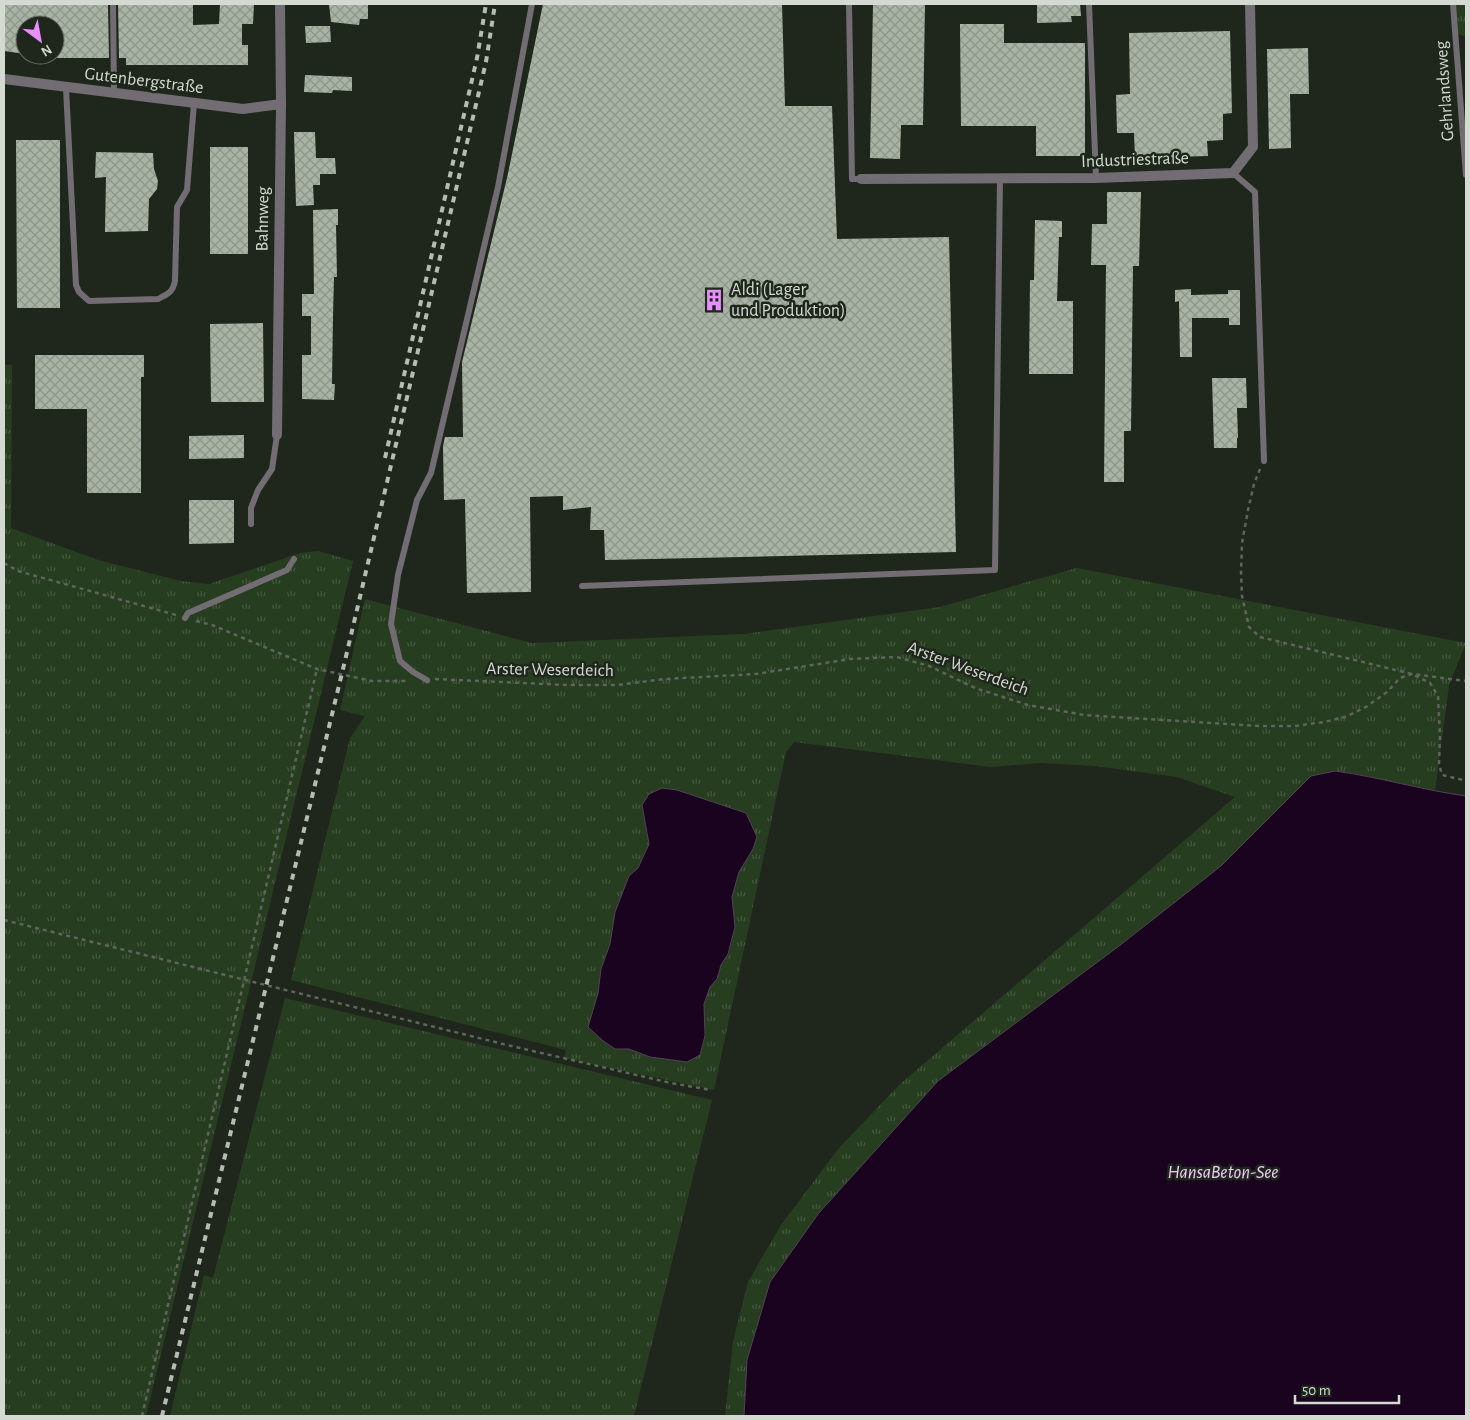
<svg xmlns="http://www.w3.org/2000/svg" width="1470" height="1420" viewBox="0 0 1470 1420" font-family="'Alegreya Sans',sans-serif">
	<defs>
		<pattern id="grass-tufts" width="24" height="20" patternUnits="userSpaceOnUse" patternTransform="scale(1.25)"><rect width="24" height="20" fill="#273d20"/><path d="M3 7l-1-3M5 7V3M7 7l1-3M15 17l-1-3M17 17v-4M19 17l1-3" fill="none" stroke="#455840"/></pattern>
		<pattern id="building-cross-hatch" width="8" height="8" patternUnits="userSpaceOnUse" patternTransform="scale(1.25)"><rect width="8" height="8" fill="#a8b3a4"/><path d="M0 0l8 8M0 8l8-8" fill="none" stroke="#8e968b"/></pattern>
	</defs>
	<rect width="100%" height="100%" fill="#1f271c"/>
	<!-- grass -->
	<path fill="url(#grass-tufts)" fill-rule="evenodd" d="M1455,4H1466V37L1452,31Z
		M4,365H12L11,528L98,560L181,581L209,584L300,553L318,551L353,561L146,1416H4Z
		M1077,568L1466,643L1449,685L1435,791L1362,775L1335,771L1311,776L1221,866L1119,946L747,1360L744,1416H725L733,1341L748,1282L781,1225L839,1148L899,1085L1235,797L1177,777L1095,766L1041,763L991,767L794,742L786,752L714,1090L564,1058L566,1050L291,980L350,738L365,716L340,710L365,599L532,643L744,634L940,607ZM677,790L746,813L753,849L739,872L732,897L735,927L729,954L721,965L717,979L710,987L704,1004L705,1036L650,1057L629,1049L598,993L601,969L610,944L615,912L629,876L638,868L649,844L647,828Z
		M285,998L712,1100L634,1416H170L204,1275L213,1278Z"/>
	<!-- water -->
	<path fill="#1a031f" stroke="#524455" d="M1335,771C1379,777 1422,790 1466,796V1416H744L747,1360L770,1282L818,1214L938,1081L1119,946L1221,866L1311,776Z
		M662,788L677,790L746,813L757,837L753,849L739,872L732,897L735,927L728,954L721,965L717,979L710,987L704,1004L705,1036L700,1055L687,1062L650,1057L629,1049H615L602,1040L588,1027L598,993L601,969L610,944L615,912L629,876L638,868L649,844L642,805L649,794Z"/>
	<!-- building -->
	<path fill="url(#building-cross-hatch)" d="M4,4H108L109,58H57V25H25V54L4,51Z
		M118,4H193V25L219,24L220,4H254L253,24H242V45H248V65H126V58H119Z
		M329,4H368V19H360L359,25L331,22Z
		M543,4H782L785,106H832L837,239L949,237L956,552L605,560L604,530H590L591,507L563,510V496L530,497L531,592L467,593L465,499L444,500L443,446L445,437H463L462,362L507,178Z
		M873,4H925L923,125H901L900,159L870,158Z
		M1037,4H1080L1081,16H1071L1072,22L1037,23Z
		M960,24H1004V43H1085V156H1036V126H961Z
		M305,26H330L331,42L306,43Z
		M1230,31L1232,113L1223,114V140L1207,141L1208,156L1135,158L1134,133H1117L1116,95L1130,94L1129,33Z
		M1308,48L1309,94H1290L1291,148L1269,149L1267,49Z
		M305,75L352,77V91L333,90L332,93L304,92Z
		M294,132H315L316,158H335L336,174H320V185H313L314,205L296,206Z
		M16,140H60V308H17Z
		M210,147H248V254H210Z
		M96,152L153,153L154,169L158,181L157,189L149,199L148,231L105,232L106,177L95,178Z
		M1107,192H1141L1139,266H1133L1131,431H1124V482H1104L1106,265H1091L1092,224H1107Z
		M338,209V225H336L337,277H334L333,316L332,384H335L334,400L302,399V355H311V316H302V294H314L313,210Z
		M1035,220L1062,221V237H1059L1057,301H1073V374H1029L1030,280H1034Z
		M1191,289V295L1228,294V290H1240V325H1229V318H1192V357H1180L1179,301L1175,302V290Z
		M263,323L264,402H211L210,324Z
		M35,355H144V377H141V493H87V409H35Z
		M1212,378H1246L1247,408H1237L1238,438H1237V448H1214Z
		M244,435V458L189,459V436Z
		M189,500H234V543L189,544Z"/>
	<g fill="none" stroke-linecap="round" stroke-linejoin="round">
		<!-- path -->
		<path stroke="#5e655b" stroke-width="2.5" stroke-dasharray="4 4" stroke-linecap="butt" d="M1260,469L1254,484L1248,510L1242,543L1241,572L1242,596L1249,627L1260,637L1412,674L1430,683L1438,696L1440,736L1439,764L1442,775L1463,780
			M4,563L18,571L176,615
			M196,621L212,625L317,669L372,681H407
			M435,679L567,685H616L665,679L756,674L850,659L897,657L929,666L975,688L1028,705L1084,715L1260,726H1295L1324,722L1345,717L1366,707L1387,692L1400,678L1412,674L1466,681
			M4,920L507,1045L671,1083L711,1090
			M142,1416L317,669"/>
		<!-- lane -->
		<path stroke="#726d73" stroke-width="6" d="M113,4L114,93
			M849,4L852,179H861
			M1089,4L1096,178
			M1453,4L1466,175
			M66,88L76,285L79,292L89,301L158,299C168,294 173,292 175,281L177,207L187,190L194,103
			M1233,173L1255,192L1264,461
			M251,524V508L258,490L272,469L277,435
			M582,586L995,570L1000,178
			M185,618L188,613L287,570L294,559
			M427,680L413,672L400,661L391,624L398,575L417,500L431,473L498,187L532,4"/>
		<!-- street -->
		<path stroke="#726d73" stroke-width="10" d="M4,79L243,109L281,104
			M861,179L1096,178L1233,173L1253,147L1250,4
			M277,435L281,104L280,4"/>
		<!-- rail -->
		<path stroke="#b5bcb3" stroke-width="4" stroke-dasharray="6 6" stroke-linecap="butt" d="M385,458L477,58L486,4
			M162,1416L343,669L486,62L495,4"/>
	</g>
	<!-- icons -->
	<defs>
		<g id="building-bare" transform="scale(1.725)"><path d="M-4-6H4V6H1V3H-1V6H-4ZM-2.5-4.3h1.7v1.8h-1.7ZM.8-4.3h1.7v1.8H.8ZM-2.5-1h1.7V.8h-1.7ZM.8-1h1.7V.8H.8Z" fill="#e98efe" stroke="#1f271c" stroke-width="2.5" paint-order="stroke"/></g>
	</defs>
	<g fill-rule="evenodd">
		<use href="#building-bare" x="714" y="300"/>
	</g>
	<g text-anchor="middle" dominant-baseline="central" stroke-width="5" stroke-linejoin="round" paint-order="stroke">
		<!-- street labels -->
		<g font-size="18" fill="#d4dad2" stroke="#1f271c">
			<text transform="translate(144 81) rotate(7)">Gutenbergstraße</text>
			<text transform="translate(1445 91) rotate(-94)">Gehrlandsweg</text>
			<text transform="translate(1135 160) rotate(-2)">Industriestraße</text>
			<text transform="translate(263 219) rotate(-89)">Bahnweg</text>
			<text transform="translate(968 669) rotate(20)">Arster Weserdeich</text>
			<text transform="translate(550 670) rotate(1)">Arster Weserdeich</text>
		</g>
		<!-- poi labels -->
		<g font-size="18" fill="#d4dad2" stroke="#1f271c" text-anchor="start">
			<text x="731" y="290">Aldi (Lager<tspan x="731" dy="21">und Produktion)</tspan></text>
		</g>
		<!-- water labels -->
		<g font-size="19" font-style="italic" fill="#f2cbfb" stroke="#1f271c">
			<text x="1223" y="1172">HansaBeton-See</text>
		</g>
	</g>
	<!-- border -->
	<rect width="1470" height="1420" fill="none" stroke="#d4dad2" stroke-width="10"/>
	<!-- north arrow -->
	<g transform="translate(40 40) rotate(148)"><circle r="24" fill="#1f271c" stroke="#676f65"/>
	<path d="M0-4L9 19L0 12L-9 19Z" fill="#e98efe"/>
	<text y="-8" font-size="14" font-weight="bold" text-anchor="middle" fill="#d4dad2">N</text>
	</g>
	<!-- scale -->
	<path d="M1295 1395v8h104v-8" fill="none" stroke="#d4dad2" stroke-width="2.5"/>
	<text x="1302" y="1395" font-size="15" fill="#d4dad2" stroke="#1f271c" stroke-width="4" paint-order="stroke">50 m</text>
</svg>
